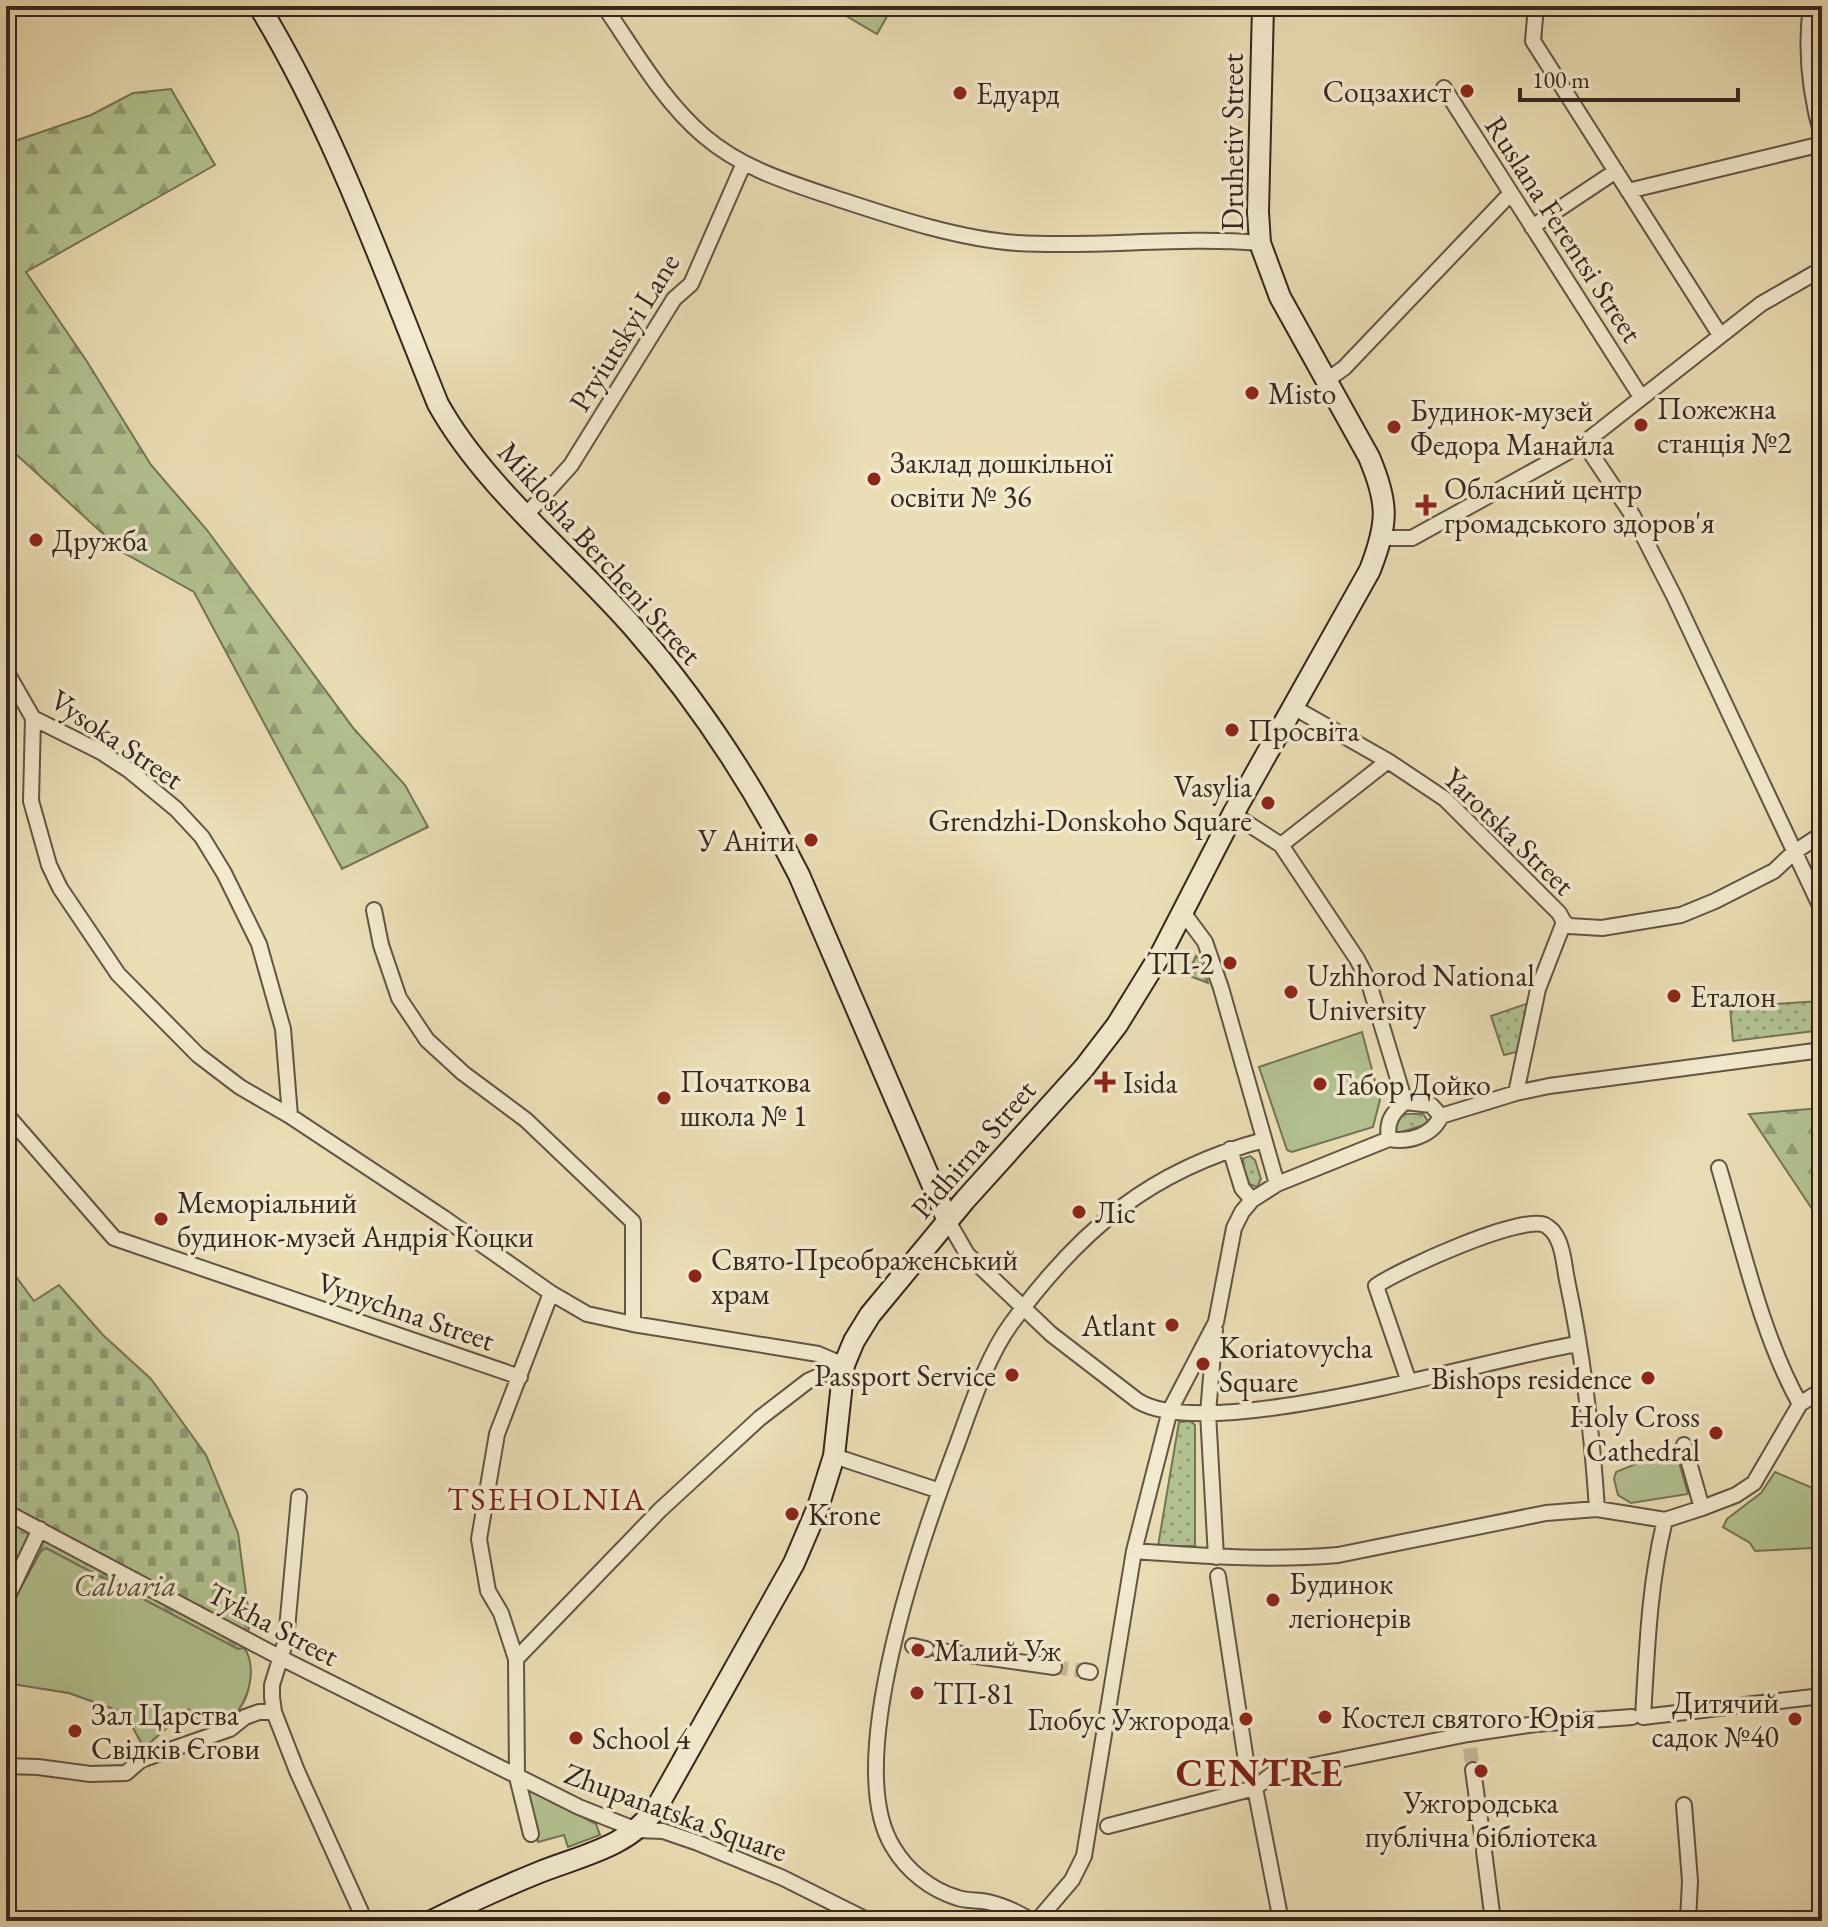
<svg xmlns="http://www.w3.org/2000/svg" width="1828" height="1927" viewBox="0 0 1828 1927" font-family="'EB Garamond',serif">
	<defs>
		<pattern id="grass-dots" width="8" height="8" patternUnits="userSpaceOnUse" patternTransform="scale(2)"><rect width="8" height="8" fill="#b3c291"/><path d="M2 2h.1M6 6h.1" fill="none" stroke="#929d76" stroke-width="1.8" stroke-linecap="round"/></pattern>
		<pattern id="forest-firs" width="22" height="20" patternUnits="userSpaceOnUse" patternTransform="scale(2)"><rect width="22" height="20" fill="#b3c291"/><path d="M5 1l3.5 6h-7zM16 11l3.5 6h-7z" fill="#929d76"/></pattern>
		<pattern id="cemetery-stones" width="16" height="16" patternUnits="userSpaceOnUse" patternTransform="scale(2)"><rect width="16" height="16" fill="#b3c291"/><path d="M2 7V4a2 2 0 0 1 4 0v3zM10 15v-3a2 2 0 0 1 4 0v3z" fill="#929d76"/></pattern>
	</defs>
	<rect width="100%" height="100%" fill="#ebdeb5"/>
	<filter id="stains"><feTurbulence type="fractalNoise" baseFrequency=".0025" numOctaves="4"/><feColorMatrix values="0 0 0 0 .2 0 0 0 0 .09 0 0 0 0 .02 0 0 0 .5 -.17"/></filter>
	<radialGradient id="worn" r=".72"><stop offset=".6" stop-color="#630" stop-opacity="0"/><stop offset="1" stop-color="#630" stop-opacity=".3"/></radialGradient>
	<!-- grass -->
	<path fill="url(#grass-dots)" stroke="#747458" stroke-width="2" d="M1196,956L1203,966L1208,983L1187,975Z
		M1822,1001V1030L1733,1041L1730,1007Z
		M1532,1002L1520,1051L1504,1055L1491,1016Z
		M1402,1114H1423L1428,1121L1424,1125L1398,1133L1395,1128Z
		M1250,1156L1255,1160L1261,1179L1257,1187L1249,1184L1242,1164L1244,1158Z
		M1190,1421L1195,1425V1546H1158L1179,1422Z"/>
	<!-- forest -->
	<path fill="url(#forest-firs)" stroke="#747458" stroke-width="2" d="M171,89L215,165L26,272L86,360L151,465L207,530L354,729L405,785L428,827L342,869L194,592L124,553L6,445V144L91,115L133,93Z
		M1822,1108V1224L1749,1114Z"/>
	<!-- cemetery -->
	<path fill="url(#cemetery-stones)" stroke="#747458" stroke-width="2" d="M6,1263L34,1301L59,1285L103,1335L151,1379L206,1455L238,1533L250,1623L244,1648C255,1663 251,1697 238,1710C232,1716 223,1721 217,1726L199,1719L188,1709L144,1748L125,1713L69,1693L6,1683Z"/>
	<!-- green -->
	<path fill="#b3c291" stroke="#747458" stroke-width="2" d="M834,6H893L877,34L833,8Z
		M1362,1032L1380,1100L1373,1127L1292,1152L1287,1150L1259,1067Z
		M1675,1448L1688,1494L1631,1503L1618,1495L1614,1479L1616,1472Z
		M1775,1472L1822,1492V1545L1818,1546L1817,1543L1813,1544V1548L1755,1551L1750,1543L1723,1527L1727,1519L1761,1493Z
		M46,1548L238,1649L244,1648C261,1670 244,1720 217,1726L199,1719L188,1709L144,1748L125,1713L69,1693L6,1683V1615L41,1551Z
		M525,1788L596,1824L600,1835L568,1847L564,1835L538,1842Z"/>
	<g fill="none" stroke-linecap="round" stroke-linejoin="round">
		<!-- street-tunnel -->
		<path stroke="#c7b997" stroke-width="14" stroke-dasharray="14 7" stroke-linecap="butt" d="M1054,1667L1085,1671
			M1470,1748L1473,1770"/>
		<!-- street casing -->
		<g stroke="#635445" stroke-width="18">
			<path id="street" d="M604,6C635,51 662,100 704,136C740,167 784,181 829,196C887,215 956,239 1017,243C1098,248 1179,236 1260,243
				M1536,6L1533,41L1720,335
				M1811,6C1805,50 1810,94 1822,136
				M1444,88L1641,397
				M1628,191L1822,144
				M1532,227L1616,171
				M1327,380L1344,368L1511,193
				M1584,443L1633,516L1674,596L1822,910
				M527,514L571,465L674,299L691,284L744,163
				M1382,538H1412L1584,443L1761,304L1822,269
				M6,671L33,718L101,752L130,771L176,809L202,837L224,873L259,944L283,1029L290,1116
				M33,718L31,801L49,865L60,888L118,974L198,1055L240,1087L290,1116L444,1218L551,1293L587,1314L633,1324L818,1354L844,1365
				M1388,761L1445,799L1559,913L1564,922L1538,989L1516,1093
				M1233,814L1281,845L1357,959L1368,980L1405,1102
				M1281,845L1388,761L1293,707
				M374,910L381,945L399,998L427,1040L463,1073L526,1120L633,1222V1324
				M1182,911L1205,942L1221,988L1277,1184
				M1564,922L1569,926L1602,928L1681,915L1715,901L1774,871L1793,853L1822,834
				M6,1114L114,1238L520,1377
				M1441,1116L1516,1093L1549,1086L1822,1050
				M1389,1139C1386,1122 1392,1113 1405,1102L1431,1105L1441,1116
				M1389,1139C1409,1143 1433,1135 1441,1116
				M1230,1149L1242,1188L1252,1200
				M1719,1168C1741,1242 1762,1337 1800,1404
				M948,1221L967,1254L1051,1334L1138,1401C1210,1445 1488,1358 1578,1344
				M1215,1330L1208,1413L1216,1557
				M1409,1382L1376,1286C1398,1270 1522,1214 1545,1225C1547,1226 1553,1231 1554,1233C1563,1245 1564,1265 1567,1280C1583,1355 1592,1432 1597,1509
				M1684,1445L1702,1508
				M834,1456L940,1491
				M299,1497L286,1640L272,1685V1697L274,1712L297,1771L365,1921
				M6,1512L281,1658L579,1807L637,1830L663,1831L698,1843L783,1878L869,1921
				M1665,1520C1649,1584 1647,1651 1643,1717L1822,1696
				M1134,1551C1202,1556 1270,1561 1338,1555L1546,1513L1597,1509L1665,1520L1702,1508L1736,1495L1754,1483L1800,1404L1822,1390
				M1218,1576L1246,1761L1255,1788L1281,1921
				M6,1600L40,1529
				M913,1646L926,1649
				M940,1651L1054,1667
				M516,1659L660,1510L760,1418L808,1381L844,1365
				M1085,1671L1090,1672
				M6,1766L38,1767L90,1774L126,1773L141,1760L230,1729L245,1717L259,1712H274
				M1473,1770L1482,1834
				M1684,1805L1690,1881L1688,1921
				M1108,1826L1255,1788L1271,1775L1295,1769L1468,1734L1536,1724L1632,1717
				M531,1834L517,1777L516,1659L501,1613L488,1591L479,1539L497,1434L551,1293
				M1484,1851L1493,1921
				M1032,1921C1019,1913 1002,1905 988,1902C978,1900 967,1901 958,1898C931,1890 907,1871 893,1847C841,1764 922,1537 955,1450C970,1410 986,1358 1011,1324C1080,1230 1150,1170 1264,1140
				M1037,1921L1072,1880L1084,1856L1134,1551L1170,1410L1216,1322L1234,1228L1242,1212L1252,1200L1277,1184L1389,1139"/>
		</g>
		<!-- secondary casing -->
		<g stroke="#362620" stroke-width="24">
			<path id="secondary" d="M259,6C335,131 383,269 438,404C484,487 571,556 634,628C699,702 754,787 799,875L948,1221
				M432,1921C467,1903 503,1887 540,1872C583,1855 629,1847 657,1807L794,1563L818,1507L834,1456L844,1365L854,1341L870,1315L965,1200L1084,1068L1117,1025L1162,952L1233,814L1370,570C1388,523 1389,504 1369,457L1280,297L1260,243L1258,212L1263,6"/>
		</g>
		<!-- street -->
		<use href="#street" stroke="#f2eacf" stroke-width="14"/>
		<!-- secondary -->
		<use href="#secondary" stroke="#f2eacf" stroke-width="20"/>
	</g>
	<!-- markers -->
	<g fill="#8f2418" stroke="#f2eacf" stroke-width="3">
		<circle cx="1467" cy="91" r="8"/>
		<circle cx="960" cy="93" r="8"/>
		<circle cx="1252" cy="393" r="8"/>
		<circle cx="1641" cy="425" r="8"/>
		<circle cx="1394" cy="427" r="8"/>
		<circle cx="874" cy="479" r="8"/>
		<path d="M1422 493h8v8h8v8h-8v8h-8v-8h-8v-8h8z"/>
		<circle cx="36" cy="540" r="8"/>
		<circle cx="1232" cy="730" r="8"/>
		<circle cx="1268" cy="803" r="8"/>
		<circle cx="811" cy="840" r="8"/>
		<circle cx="1230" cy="963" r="8"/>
		<circle cx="1291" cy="992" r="8"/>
		<circle cx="1674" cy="996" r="8"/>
		<path d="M1101 1070h8v8h8v8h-8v8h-8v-8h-8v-8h8z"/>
		<circle cx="1320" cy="1084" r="8"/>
		<circle cx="664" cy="1098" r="8"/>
		<circle cx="1079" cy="1212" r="8"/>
		<circle cx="161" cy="1219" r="8"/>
		<circle cx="695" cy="1276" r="8"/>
		<circle cx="1172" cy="1325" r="8"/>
		<circle cx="1203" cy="1364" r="8"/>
		<circle cx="1012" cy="1375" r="8"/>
		<circle cx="1648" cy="1378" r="8"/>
		<circle cx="1716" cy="1433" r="8"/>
		<circle cx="792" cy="1514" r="8"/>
		<circle cx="1273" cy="1600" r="8"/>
		<circle cx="918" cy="1650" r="8"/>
		<circle cx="917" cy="1693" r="8"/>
		<circle cx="1325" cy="1717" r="8"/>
		<circle cx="1246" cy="1719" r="8"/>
		<circle cx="1795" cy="1719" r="8"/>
		<circle cx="75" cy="1731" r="8"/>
		<circle cx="576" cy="1738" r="8"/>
		<circle cx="1481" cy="1771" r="8"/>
	</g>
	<g text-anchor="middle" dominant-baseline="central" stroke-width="7" stroke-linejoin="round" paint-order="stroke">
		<!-- poi labels -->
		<g font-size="30" fill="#362620" stroke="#f2eacf" text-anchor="start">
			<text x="1451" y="91" text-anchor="end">Соцзахист</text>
			<text x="976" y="93">Едуард</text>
			<text x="1268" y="393">Misto</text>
			<text x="1657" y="408">Пожежна<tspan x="1657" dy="34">станція №2</tspan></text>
			<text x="1410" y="410">Будинок-музей<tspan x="1410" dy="34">Федора Манайла</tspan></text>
			<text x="890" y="462">Заклад дошкільної<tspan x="890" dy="34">освіти № 36</tspan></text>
			<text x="1444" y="488">Обласний центр<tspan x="1444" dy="34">громадського здоров'я</tspan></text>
			<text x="52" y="540">Дружба</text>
			<text x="1248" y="730">Просвіта</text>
			<text x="1252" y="786" text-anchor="end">Vasylia<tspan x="1252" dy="34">Grendzhi-Donskoho Square</tspan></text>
			<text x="795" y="840" text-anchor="end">У Аніти</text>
			<text x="1214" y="963" text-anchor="end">ТП-2</text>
			<text x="1307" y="975">Uzhhorod National<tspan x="1307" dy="34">University</tspan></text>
			<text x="1690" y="996">Еталон</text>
			<text x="680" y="1081">Початкова<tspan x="680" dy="34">школа № 1</tspan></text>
			<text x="1123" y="1082">Isida</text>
			<text x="1336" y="1084">Габор Дойко</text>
			<text x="177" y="1202">Меморіальний<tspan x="177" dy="34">будинок-музей Андрія Коцки</tspan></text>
			<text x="1095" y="1212">Ліс</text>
			<text x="711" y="1259">Свято-Преображенський<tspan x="711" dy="34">храм</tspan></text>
			<text x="1156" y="1325" text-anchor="end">Atlant</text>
			<text x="1219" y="1347">Koriatovycha<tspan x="1219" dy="34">Square</tspan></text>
			<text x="996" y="1375" text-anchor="end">Passport Service</text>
			<text x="1632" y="1378" text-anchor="end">Bishops residence</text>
			<text x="1700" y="1416" text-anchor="end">Holy Cross<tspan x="1700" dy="34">Cathedral</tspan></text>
			<text x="808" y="1514">Krone</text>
			<text x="1289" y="1583">Будинок<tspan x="1289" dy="34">легіонерів</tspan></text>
			<text x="934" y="1650">Малий Уж</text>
			<text x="933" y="1693">ТП-81</text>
			<text x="1779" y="1702" text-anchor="end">Дитячий<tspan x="1779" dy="34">садок №40</tspan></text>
			<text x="91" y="1714">Зал Царства<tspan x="91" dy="34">Свідків Єгови</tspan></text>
			<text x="1341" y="1717">Костел святого Юрія</text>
			<text x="1230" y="1719" text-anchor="end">Глобус Ужгорода</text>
			<text x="592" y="1738">School 4</text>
			<text x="1481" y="1802" text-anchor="middle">Ужгородська<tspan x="1481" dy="34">публічна бібліотека</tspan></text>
		</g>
		<!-- street labels -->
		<g font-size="30" fill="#362620" stroke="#f2eacf">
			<text transform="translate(1232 142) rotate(-90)">Druhetiv Street</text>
			<text transform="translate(1564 229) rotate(57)">Ruslana Ferentsi Street</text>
			<text transform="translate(624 332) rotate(-58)">Pryiutskyi Lane</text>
			<text transform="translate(600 553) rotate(48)">Miklosha Bercheni Street</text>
			<text transform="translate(117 739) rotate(34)">Vysoka Street</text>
			<text transform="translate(1509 831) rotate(44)">Yarotska Street</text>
			<text transform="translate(973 1149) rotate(-49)">Pidhirna Street</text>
			<text transform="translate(406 1311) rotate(19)">Vynychna Street</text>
			<text transform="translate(273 1624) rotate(28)">Tykha Street</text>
			<text transform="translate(676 1812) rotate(20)">Zhupanatska Square</text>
		</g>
		<!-- park labels -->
		<g font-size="30" font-style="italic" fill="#554d3c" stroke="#f2eacf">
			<text x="125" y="1585">Calvaria</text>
		</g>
		<!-- neighbourhood labels -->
		<g font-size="32" letter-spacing="2" fill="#7a1f14" stroke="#f2eacf">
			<text x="547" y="1499">TSEHOLNIA</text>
		</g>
		<!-- district labels -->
		<g font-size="38" font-weight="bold" letter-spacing="2" fill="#7a1f14" stroke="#f2eacf">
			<text x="1260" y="1772">CENTRE</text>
		</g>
	</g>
	<!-- margin -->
	<rect width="1828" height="1927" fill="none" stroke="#ebdeb5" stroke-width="32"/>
	<rect x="8" y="8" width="1812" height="1911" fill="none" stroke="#362620" stroke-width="4"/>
	<rect x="16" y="16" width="1796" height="1895" fill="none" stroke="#362620" stroke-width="2"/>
	<!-- scale -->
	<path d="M1520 88v12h218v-12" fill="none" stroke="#362620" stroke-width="4"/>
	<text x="1532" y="88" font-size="24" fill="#362620" stroke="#f2eacf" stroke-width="6" paint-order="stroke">100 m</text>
	<rect width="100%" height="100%" filter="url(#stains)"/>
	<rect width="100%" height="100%" fill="url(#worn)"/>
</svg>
